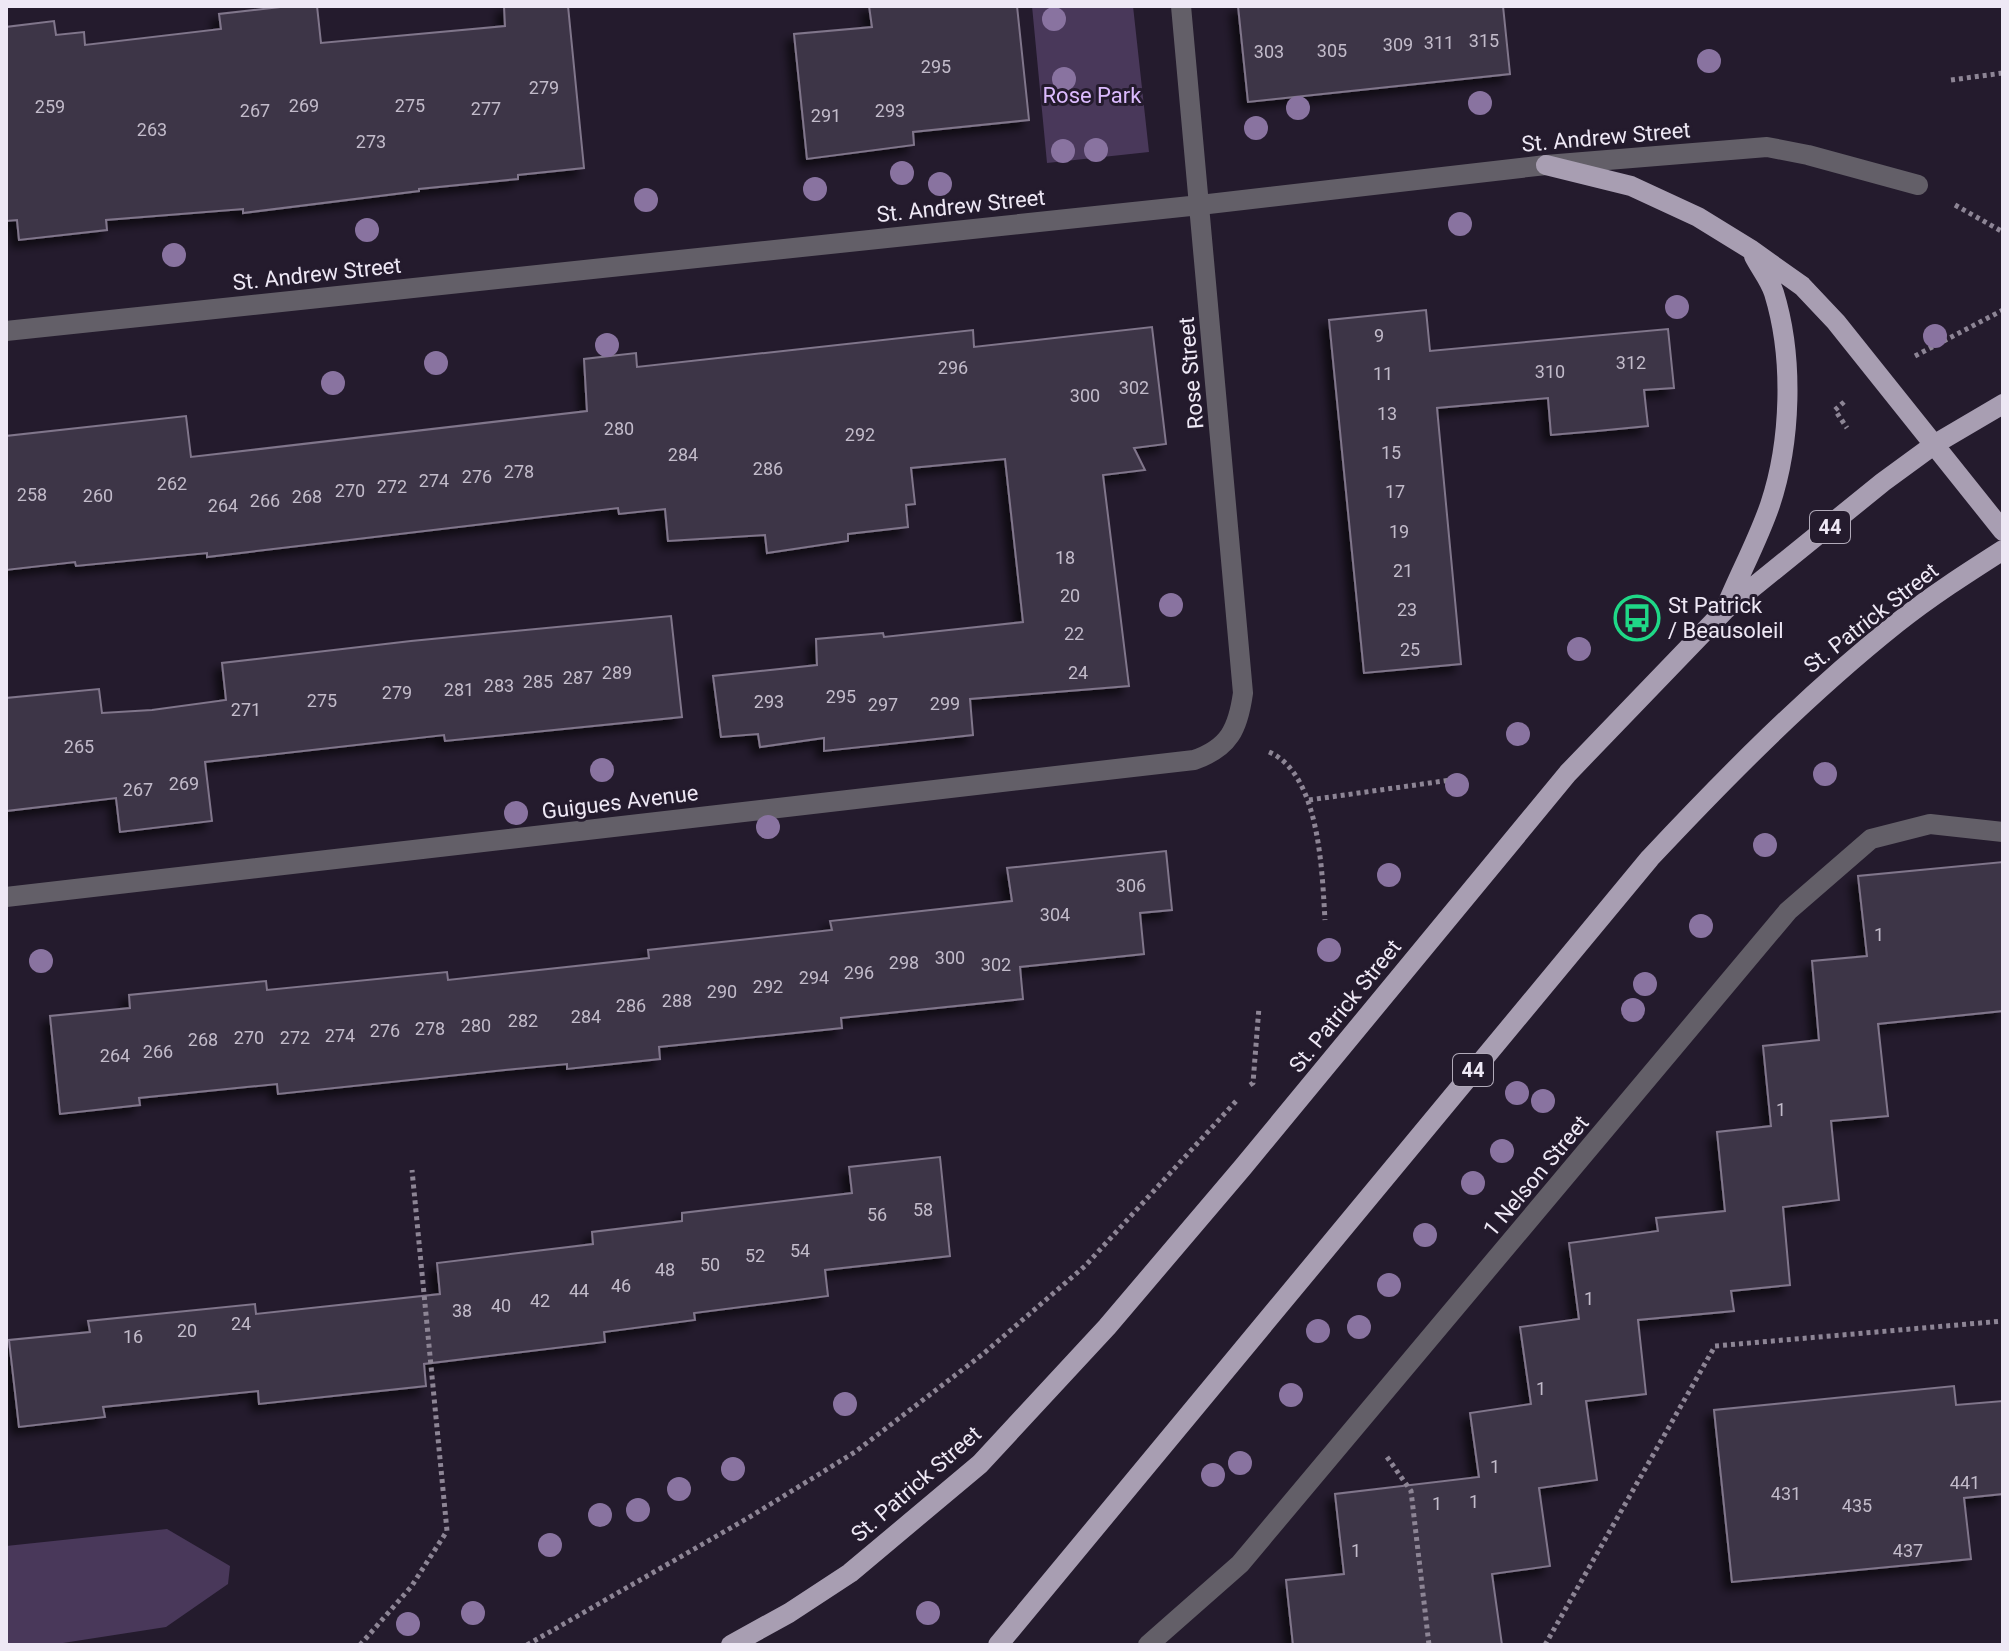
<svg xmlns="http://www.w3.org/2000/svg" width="2009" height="1651" viewBox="0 0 2009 1651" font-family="Roboto,sans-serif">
	<defs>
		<filter id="shadow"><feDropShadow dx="-7" dy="7" stdDeviation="4" flood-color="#0009"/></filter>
	</defs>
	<rect width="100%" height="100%" fill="#241b2d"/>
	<!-- green -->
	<path fill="#49385a" d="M1032,6H1133L1149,152L1047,163Z
		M167,1529L230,1566L228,1584L166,1627L50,1645H6V1546Z"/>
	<!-- building -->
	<path fill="#3e3447" stroke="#80768b" stroke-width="2" filter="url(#shadow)" d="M289,6H317L321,43L505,26L504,6H568L584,168L518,175V179L419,189V191L243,213V209L106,220L107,230L19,240L17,220L6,221V27L54,21L56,35L84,32L85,45L221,29L219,14Z
		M869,6H1017L1029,120L913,132L914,145L807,159L794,34L872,27Z
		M1238,6H1503L1510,74L1248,102Z
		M1426,310L1430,351L1668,329L1674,388L1644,390L1648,426L1597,431L1551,435L1548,398L1437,408L1461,664L1364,673L1329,320Z
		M1152,327L1166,444L1134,448L1145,470L1103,475L1129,686L970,699L973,735L824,751V738L760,747L758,734L721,737L713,676L817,665L816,639L883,633L884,637L1023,622L1005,459L911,468L915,504L906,505L908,527L848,534V541L767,553L765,535L668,541L665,509L619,514L618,508L207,557V553L76,566L75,562L6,570V436L186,416L191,457L587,411L584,359L636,353L637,367L973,330L974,347Z
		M671,616L682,717L445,741L444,735L205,762L212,821L120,832L116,798L6,811V698L99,689L102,713L152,710L226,700L222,663L411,641Z
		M1166,851L1172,910L1140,913L1144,954L1020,967L1023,999L841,1018L842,1028L659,1047L660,1059L567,1069V1064L505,1070L278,1094L277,1084L139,1098L140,1105L60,1114L50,1016L130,1008L129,995L266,981L267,990L447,972L448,980L649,958L648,950L832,930L830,921L1012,901L1007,868Z
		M2003,862V1011L1878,1024L1888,1116L1831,1121L1839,1200L1783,1207L1790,1285L1731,1291L1734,1311L1638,1320L1646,1394L1586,1401L1597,1480L1539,1488L1550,1566L1492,1574L1502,1645H1293L1286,1580L1344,1574L1335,1494L1479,1477L1470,1413L1531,1404L1520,1327L1579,1319L1569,1243L1658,1231L1656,1218L1725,1211L1717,1132L1771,1126L1763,1046L1819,1040L1812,961L1867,956L1858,876Z
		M940,1157L950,1256L825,1270L828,1296L694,1313L695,1320L604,1332L605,1342L424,1364L426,1386L259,1404L258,1391L103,1407L105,1417L19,1427L9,1340L90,1332L88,1321L255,1304L256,1314L440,1294L437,1263L593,1244L592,1232L682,1221V1213L852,1193L849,1167Z
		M1954,1386L1956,1405L2003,1401V1494L1964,1498L1971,1559L1732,1582L1714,1410Z"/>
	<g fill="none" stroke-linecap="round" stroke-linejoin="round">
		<!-- path -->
		<path stroke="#8d8595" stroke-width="5" stroke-dasharray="4 4" stroke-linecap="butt" d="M1951,80L2003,73
			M1955,205L2003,232
			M1915,356L2003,310
			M1844,402L1835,410L1847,428
			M1269,752C1320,774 1322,872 1325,920
			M1309,800L1451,780
			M1250,1085L1253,1083L1259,1007
			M1387,1457L1411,1491L1429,1645
			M360,1645L411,1587L447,1531L412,1170
			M527,1645L748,1518L855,1452L983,1354L1085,1266L1238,1099
			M1545,1645L1715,1346L2003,1321"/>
		<!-- lane -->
		<path stroke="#635f68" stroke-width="20" d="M1148,1645L1240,1564L1788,911L1871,839L1930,824L2003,832"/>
		<!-- street -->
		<path stroke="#635f68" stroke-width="20" d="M6,331L1200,205L1546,165L1767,147L1808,155L1918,185
			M6,897L1194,760C1229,748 1238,729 1243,693L1181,6"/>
		<!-- primary -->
		<path stroke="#a89eb2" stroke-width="20" d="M1546,165L1631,186L1698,217L1750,249L1802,286L1836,322L2003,531
			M1726,607C1740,573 1758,540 1770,505C1791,442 1794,358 1774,293C1770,280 1760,268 1754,256
			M731,1645L789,1613L850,1573L980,1464L1107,1327L1243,1167L1568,773L1725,610L1883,482L1935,444L2003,404
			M998,1645L1650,858C1728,775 1808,694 1897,623C1931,596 1967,573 2003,550"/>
	</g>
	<!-- trees -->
	<g fill="#8973a0">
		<circle cx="1054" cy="19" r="12"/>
		<circle cx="1709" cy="61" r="12"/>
		<circle cx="1064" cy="79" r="12"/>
		<circle cx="1480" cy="103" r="12"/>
		<circle cx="1298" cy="108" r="12"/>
		<circle cx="1256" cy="128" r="12"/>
		<circle cx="1096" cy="150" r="12"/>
		<circle cx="1063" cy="151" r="12"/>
		<circle cx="902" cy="173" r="12"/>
		<circle cx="940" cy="184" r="12"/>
		<circle cx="815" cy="189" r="12"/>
		<circle cx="646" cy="200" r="12"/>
		<circle cx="1460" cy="224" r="12"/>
		<circle cx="367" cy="230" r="12"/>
		<circle cx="174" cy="255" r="12"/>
		<circle cx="1677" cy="307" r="12"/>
		<circle cx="1935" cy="336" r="12"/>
		<circle cx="607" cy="345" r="12"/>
		<circle cx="436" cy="363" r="12"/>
		<circle cx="333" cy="383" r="12"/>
		<circle cx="1171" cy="605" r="12"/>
		<circle cx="1579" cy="649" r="12"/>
		<circle cx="1518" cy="734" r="12"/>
		<circle cx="602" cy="770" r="12"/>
		<circle cx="1825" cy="774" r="12"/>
		<circle cx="1457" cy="785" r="12"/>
		<circle cx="516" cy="813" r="12"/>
		<circle cx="768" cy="827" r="12"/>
		<circle cx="1765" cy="845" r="12"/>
		<circle cx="1389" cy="875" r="12"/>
		<circle cx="1701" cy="926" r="12"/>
		<circle cx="1329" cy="950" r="12"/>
		<circle cx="41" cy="961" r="12"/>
		<circle cx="1645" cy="984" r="12"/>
		<circle cx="1633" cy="1010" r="12"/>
		<circle cx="1517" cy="1093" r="12"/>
		<circle cx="1543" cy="1101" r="12"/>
		<circle cx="1502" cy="1151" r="12"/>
		<circle cx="1473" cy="1183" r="12"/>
		<circle cx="1425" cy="1235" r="12"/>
		<circle cx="1389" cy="1285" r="12"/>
		<circle cx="1359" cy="1327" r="12"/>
		<circle cx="1318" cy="1331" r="12"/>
		<circle cx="1291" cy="1395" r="12"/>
		<circle cx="845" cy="1404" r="12"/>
		<circle cx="1240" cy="1463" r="12"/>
		<circle cx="733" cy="1469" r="12"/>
		<circle cx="1213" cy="1475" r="12"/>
		<circle cx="679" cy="1489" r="12"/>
		<circle cx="638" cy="1510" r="12"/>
		<circle cx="600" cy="1515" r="12"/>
		<circle cx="550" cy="1545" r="12"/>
		<circle cx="473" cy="1613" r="12"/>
		<circle cx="928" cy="1613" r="12"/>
		<circle cx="408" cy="1624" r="12"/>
	</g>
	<!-- icons -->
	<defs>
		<g id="bus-ring" transform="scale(2.3)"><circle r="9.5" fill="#241b2d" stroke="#1fd887" stroke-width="1.5"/><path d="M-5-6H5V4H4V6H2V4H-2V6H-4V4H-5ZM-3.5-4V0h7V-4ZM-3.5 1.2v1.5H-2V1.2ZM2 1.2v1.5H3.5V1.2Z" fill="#1fd887"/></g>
	</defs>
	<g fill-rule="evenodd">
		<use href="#bus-ring" x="1637" y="618"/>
	</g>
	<g text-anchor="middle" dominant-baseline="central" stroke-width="6" stroke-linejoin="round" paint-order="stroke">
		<!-- number labels -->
		<g font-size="18" fill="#c2bbca">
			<text x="1484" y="40">315</text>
			<text x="1439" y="42">311</text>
			<text x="1398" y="44">309</text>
			<text x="1332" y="50">305</text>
			<text x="1269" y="51">303</text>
			<text x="936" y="66">295</text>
			<text x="544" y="87">279</text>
			<text x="304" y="105">269</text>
			<text x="410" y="105">275</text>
			<text x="50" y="106">259</text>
			<text x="486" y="108">277</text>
			<text x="255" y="110">267</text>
			<text x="890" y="110">293</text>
			<text x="826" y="115">291</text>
			<text x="152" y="129">263</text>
			<text x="371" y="141">273</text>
			<text x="1379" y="335">9</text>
			<text x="1631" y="362">312</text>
			<text x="953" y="367">296</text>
			<text x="1550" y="371">310</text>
			<text x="1383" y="373">11</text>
			<text x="1134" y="387">302</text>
			<text x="1085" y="395">300</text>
			<text x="1387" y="413">13</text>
			<text x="619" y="428">280</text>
			<text x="860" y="434">292</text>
			<text x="1391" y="452">15</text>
			<text x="683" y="454">284</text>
			<text x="768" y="468">286</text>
			<text x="519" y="471">278</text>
			<text x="477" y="476">276</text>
			<text x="434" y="480">274</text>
			<text x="172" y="483">262</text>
			<text x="392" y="486">272</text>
			<text x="350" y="490">270</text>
			<text x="1395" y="491">17</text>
			<text x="32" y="494">258</text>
			<text x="98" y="495">260</text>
			<text x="307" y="496">268</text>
			<text x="265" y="500">266</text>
			<text x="223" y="505">264</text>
			<text x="1399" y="531">19</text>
			<text x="1065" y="557">18</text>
			<text x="1403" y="570">21</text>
			<text x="1070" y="595">20</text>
			<text x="1407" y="609">23</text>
			<text x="1074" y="633">22</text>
			<text x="1410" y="649">25</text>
			<text x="617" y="672">289</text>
			<text x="1078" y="672">24</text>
			<text x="578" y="677">287</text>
			<text x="538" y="681">285</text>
			<text x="499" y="685">283</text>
			<text x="459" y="689">281</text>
			<text x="397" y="692">279</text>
			<text x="841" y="696">295</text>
			<text x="322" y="700">275</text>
			<text x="769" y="701">293</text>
			<text x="945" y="703">299</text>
			<text x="883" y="704">297</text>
			<text x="246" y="709">271</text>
			<text x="79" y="746">265</text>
			<text x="184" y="783">269</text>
			<text x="138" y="789">267</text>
			<text x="1131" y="885">306</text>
			<text x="1055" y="914">304</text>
			<text x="1879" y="934">1</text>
			<text x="950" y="957">300</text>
			<text x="904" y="962">298</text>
			<text x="996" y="964">302</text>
			<text x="859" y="972">296</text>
			<text x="814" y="977">294</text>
			<text x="768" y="986">292</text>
			<text x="722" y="991">290</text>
			<text x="677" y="1000">288</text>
			<text x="631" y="1005">286</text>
			<text x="586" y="1016">284</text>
			<text x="523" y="1020">282</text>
			<text x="476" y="1025">280</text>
			<text x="430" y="1028">278</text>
			<text x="385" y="1030">276</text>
			<text x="340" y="1035">274</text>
			<text x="249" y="1037">270</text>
			<text x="295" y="1037">272</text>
			<text x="203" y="1039">268</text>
			<text x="158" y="1051">266</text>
			<text x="115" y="1055">264</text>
			<text x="1781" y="1109">1</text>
			<text x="923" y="1209">58</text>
			<text x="877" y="1214">56</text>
			<text x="800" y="1250">54</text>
			<text x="755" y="1255">52</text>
			<text x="710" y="1264">50</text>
			<text x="665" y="1269">48</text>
			<text x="621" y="1285">46</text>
			<text x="579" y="1290">44</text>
			<text x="1589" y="1298">1</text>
			<text x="540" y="1300">42</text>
			<text x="501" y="1305">40</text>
			<text x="462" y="1310">38</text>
			<text x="241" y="1323">24</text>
			<text x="187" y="1330">20</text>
			<text x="133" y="1336">16</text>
			<text x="1541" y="1388">1</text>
			<text x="1495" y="1466">1</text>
			<text x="1965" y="1482">441</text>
			<text x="1786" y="1493">431</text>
			<text x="1474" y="1501">1</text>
			<text x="1437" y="1503">1</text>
			<text x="1857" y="1505">435</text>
			<text x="1356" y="1550">1</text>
			<text x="1908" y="1550">437</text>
		</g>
		<!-- shield labels -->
		<g fill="#241b2d" stroke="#b1aab9" stroke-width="2">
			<rect x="1810" y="511" width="40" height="32" rx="6"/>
			<rect x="1453" y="1054" width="40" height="32" rx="6"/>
		</g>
		<g font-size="20" font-weight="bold" fill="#eee8f5">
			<text x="1830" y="527">44</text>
			<text x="1473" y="1070">44</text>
		</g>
		<!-- park labels -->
		<g font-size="22" fill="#dcbbfe" stroke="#241b2d">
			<text x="1092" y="95">Rose Park</text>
		</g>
		<!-- street labels -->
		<g font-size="22" fill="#eee8f5" stroke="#241b2d">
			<text transform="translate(1606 137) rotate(-5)">St. Andrew Street</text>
			<text transform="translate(961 206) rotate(-6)">St. Andrew Street</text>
			<text transform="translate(317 274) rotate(-6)">St. Andrew Street</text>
			<text transform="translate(1191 373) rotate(-95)">Rose Street</text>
			<text transform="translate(1871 618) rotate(-38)">St. Patrick Street</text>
			<text transform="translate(620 802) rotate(-7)">Guigues Avenue</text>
			<text transform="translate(1345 1006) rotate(-51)">St. Patrick Street</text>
			<text transform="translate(1536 1176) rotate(-50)">1 Nelson Street</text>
			<text transform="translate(916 1484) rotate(-41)">St. Patrick Street</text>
		</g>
		<!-- poi labels -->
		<g font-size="22" fill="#eee8f5" stroke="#241b2d" text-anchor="start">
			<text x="1668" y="605">St Patrick<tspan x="1668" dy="25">/ Beausoleil</tspan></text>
		</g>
	</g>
	<!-- border -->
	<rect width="2009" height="1651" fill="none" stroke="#eee8f5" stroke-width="16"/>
</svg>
